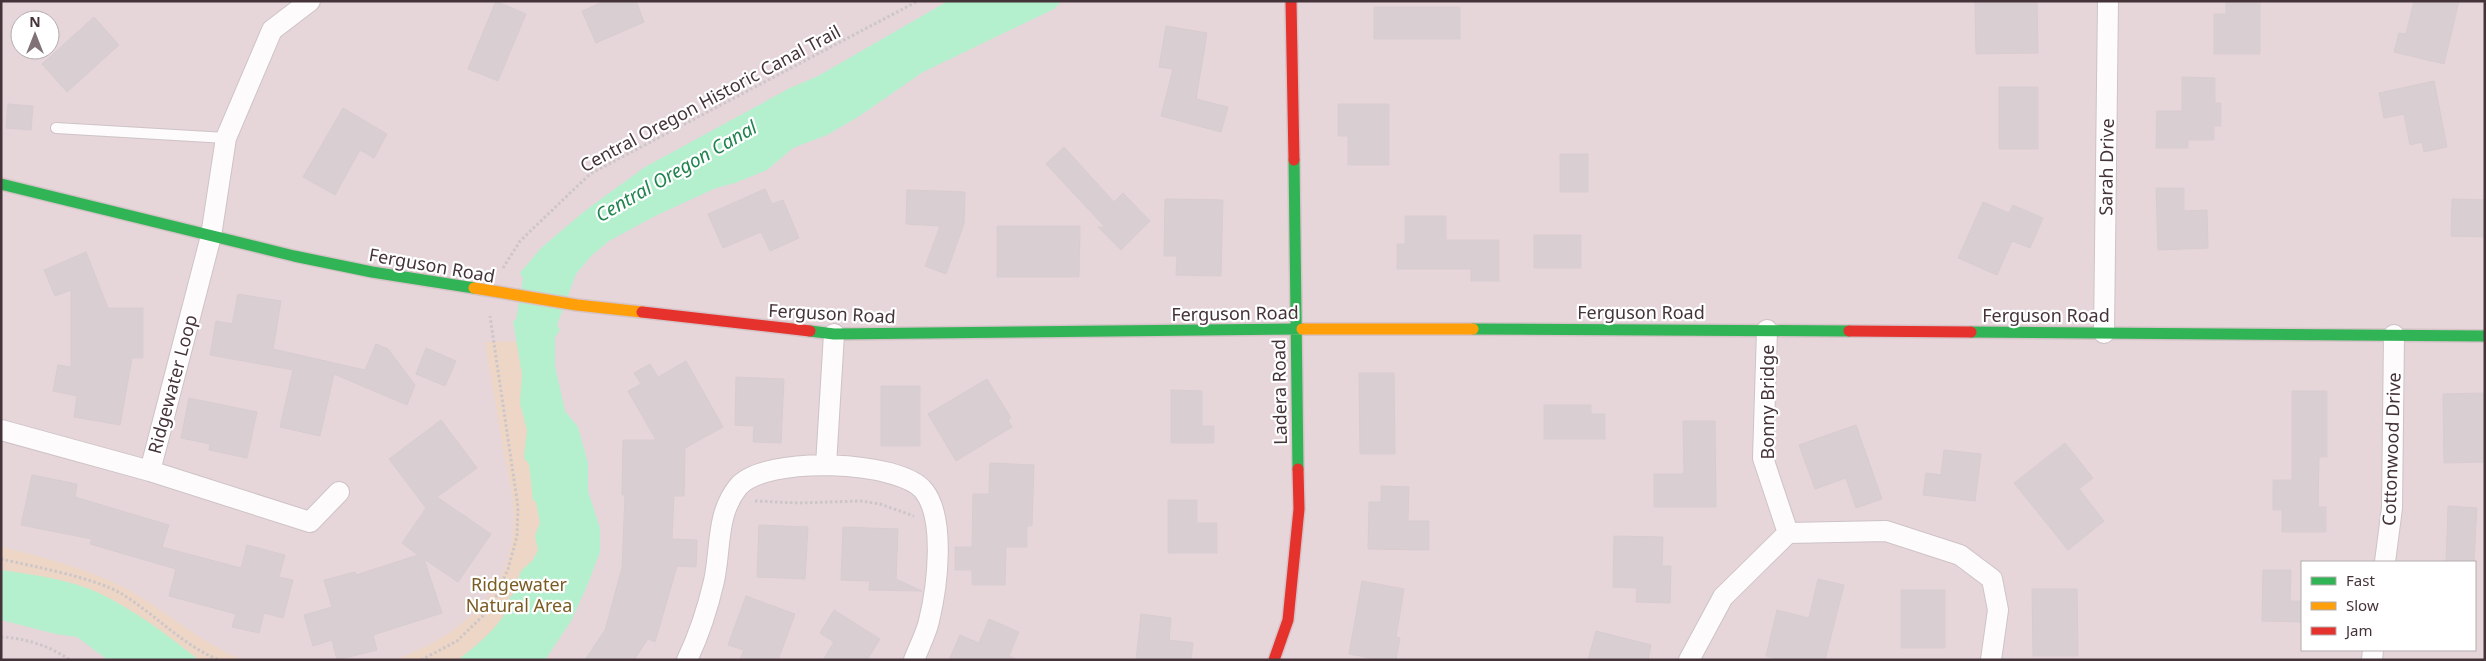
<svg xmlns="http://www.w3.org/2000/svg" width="2486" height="661" viewBox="0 0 2486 661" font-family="'Noto Sans',sans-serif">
	<rect width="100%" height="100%" fill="#f0e6e9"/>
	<!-- residential -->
	<path fill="#e6d6da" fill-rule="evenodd" d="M1,1H2485V660H1ZM20,20H50V50H20ZM2302,562H2475V650H2302Z"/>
	<!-- green -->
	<path fill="#edd6c6" d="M535,341L561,496L498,660H394C461,636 515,592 514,515C513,492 507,469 503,447C497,412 491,377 485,342Z
		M1,547C47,558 91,569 132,592C170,614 202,644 244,660H146L1,598Z"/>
	<!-- water -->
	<path fill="#b4f0ce" d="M948,1H1062L1054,9L923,72L858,117L827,135L793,148L767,170L735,183L716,188L655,216L609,241L591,256L576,274L557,325L560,330L555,337V366L565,411L578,427L588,463V491L600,528V552L587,586L571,621L545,660H458C474,647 510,620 509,598L513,594L521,571L533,560L538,550L535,536L540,523L536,502L533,500L529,464L524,458L527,430L520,403L522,374L513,321L516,320L523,278L520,273L541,248L586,210L645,167L790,88L818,76Z
		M1,570C34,575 69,579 99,593C134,610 168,635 199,660H108L77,637L56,634L1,620Z"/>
	<!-- building -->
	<path fill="#d9cfd2" stroke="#d8ccd0" d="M496,1L526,14L498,81L468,69Z
		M605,1H636L644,22L596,43L582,11Z
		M1975,1H2037L2038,53L1976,54Z
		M2226,1H2260V54H2214V14H2226Z
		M2414,1H2459L2444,64L2394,52L2399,33L2406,34Z
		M1374,7H1460V39H1374Z
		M94,17L119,45L67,92L42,64Z
		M1166,26L1207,33L1196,99L1228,107L1221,132L1161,116L1173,69L1159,67Z
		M2182,77L2215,78V103H2221V126H2214V140H2188V148H2156L2157,111H2182Z
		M2434,81L2447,147L2424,152L2422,142L2410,145L2404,114L2384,118L2379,93Z
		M1999,87H2038V149H1999Z
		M8,104L33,106L31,130L6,128Z
		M1338,104H1389V165H1348V136H1338Z
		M343,108L387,134L374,158L360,150L335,195L303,177Z
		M1064,147L1114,202L1123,193L1150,221L1121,250L1098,227H1105L1046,164Z
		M1560,154H1588V192H1560Z
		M2156,188H2184V211L2207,210L2208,248L2158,250Z
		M765,189L772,204L783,200L799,238L770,251L761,232L723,248L708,214Z
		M907,190L965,192L964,224L946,274L925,266L940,226L906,224Z
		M1165,199L1223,200L1221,276L1176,275L1177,256H1164Z
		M2452,199L2485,200V237L2451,236Z
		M1983,202L2009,213L2013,205L2043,218L2030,248L2012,241L1997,275L1958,258Z
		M1405,216H1446V240H1499V281H1471V269H1397V244H1405Z
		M997,226H1080L1079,277H997Z
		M1534,235H1581V268H1534Z
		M86,252L108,308H143V358H132L120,425L74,417L77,396L53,391L58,365L71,367V290L55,296L44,270Z
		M238,294L281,301L273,349L365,370L376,344L388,349L415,385L407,405L334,374L320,436L280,427L293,370L210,355L216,321L232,324Z
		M426,348L456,361L445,386L416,374Z
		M686,361L723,427L685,448L684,496H674L672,539L697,540L696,567L677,566L655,642L648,639L634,660H585L605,630L622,568L625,495H622L623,440H656L628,391L641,384L634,373L650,364L658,377Z
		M1359,373H1394L1395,454H1360Z
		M736,377L784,379L781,443L753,442L754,426L735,425Z
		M987,379L1011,418L1008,420L1012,427L956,461L928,414Z
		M881,386H920V446H881Z
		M1171,390L1202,391V426H1214V443H1171Z
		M2292,391H2327V457H2319L2318,507H2326V532H2282V510H2273V480H2292Z
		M2485,393V462L2444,463L2443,394Z
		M189,398L257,412L247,458L209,450L210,444L181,438Z
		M1544,405H1591V414H1605V439H1544Z
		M441,420L477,468L437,497L491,534L458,582L424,559L442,613L373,635L377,650L337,660L332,640L313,646L304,615L332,607L324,580L355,572L356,575L418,555L402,543L426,508L389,459Z
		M1683,421H1715L1716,507H1654V474H1684Z
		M1856,425L1882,499L1856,508L1846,478L1815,489L1799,445Z
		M2065,443L2093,478L2079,489L2104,521L2068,550L2014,483Z
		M1944,450L1981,454L1975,501L1923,495L1926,473L1941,475Z
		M990,463L1034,465L1032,526H1027V547H1006L1005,585H972V570H955V547H972L973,494H989Z
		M32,475L77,484L75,497L169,525L162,547L241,568L247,545L285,555L279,577L293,580L283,618L264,613L259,633L232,627L236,614L169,596L176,569L90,544L92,539L21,525Z
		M1381,486L1409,487L1408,521H1429V550L1368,549L1369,502H1381Z
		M1168,500H1197V523H1217V553H1168Z
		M2448,506L2477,508L2474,562H2446Z
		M759,525L808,527L805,579L757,577Z
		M843,527L898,529L896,579L922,591L869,590L870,581L841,580Z
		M1614,536L1663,537L1662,566H1671L1670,603L1636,602L1637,588L1613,587Z
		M2263,570H2291L2290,601H2302V622L2262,621Z
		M1818,579L1844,585L1825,660H1782L1766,656L1777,610L1809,618Z
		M1362,581L1404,589L1396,637L1400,638L1396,660H1382L1349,654Z
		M2032,589H2077L2078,656H2033Z
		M1901,590H1945V648H1901Z
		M746,596L795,614L778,660H740L744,650L728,645Z
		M834,610L880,639L867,660H823L834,642L820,633Z
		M1141,614L1171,618L1169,640L1193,643L1191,660H1136Z
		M989,619L1019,632L1009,656L1018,660H949L960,635L979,643Z
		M1596,631L1651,645L1648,660H1588Z"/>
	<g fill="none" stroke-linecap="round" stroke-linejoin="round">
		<!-- lane casing -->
		<g stroke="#cec3c7" stroke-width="12">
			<path id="lane" d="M56,128L226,138"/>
		</g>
		<!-- street casing -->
		<g stroke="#cec3c7" stroke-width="22">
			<path id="street" d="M1767,330L1763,458L1788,533L1886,531L1960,555L1992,579L1998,610L1991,660
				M2104,333L2108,1
				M1,430L150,471L211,236L226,138L272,30L310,1
				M826,465L834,334
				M150,471L310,522L339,492
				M2385,562L2392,508L2394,335
				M687,660C699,635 708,607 714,581C721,549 716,514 738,487C764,455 900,460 924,491C946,519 937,588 929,621C926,634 919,647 914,660
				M1689,660L1723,597L1788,533
				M2372,660L2373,650"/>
		</g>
		<!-- fast casing -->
		<g stroke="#d5c3c7" stroke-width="14">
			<path id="fast" d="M1294,160L1298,469
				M1,184L294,256L372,272L474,288
				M1473,329L1849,331
				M810,331L834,334L1302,329
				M1971,332L2485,336"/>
		</g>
		<!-- slow casing -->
		<g stroke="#d5c3c7" stroke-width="14">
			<path id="slow" d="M474,288L577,305L642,312
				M1302,329H1473"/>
		</g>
		<!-- jam casing -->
		<g stroke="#d5c3c7" stroke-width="14">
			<path id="jam" d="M1291,1L1294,160
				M642,312L810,331
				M1849,331L1971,332
				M1274,660L1288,620L1299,509L1298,469"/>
		</g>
		<!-- path -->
		<path stroke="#cdc6c9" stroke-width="3" stroke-dasharray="2.5 2.5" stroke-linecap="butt" d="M503,268L520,241L590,174L918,1
			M755,501L798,503L861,501L880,504L914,516
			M1,559C35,567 93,577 122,594C155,614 182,645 219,660
			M1,637C25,638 50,646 70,660
			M421,660L457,641L491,608L508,569L517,536L518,507L490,316"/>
		<!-- lane -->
		<use href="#lane" stroke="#fdfbfc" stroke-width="10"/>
		<!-- street -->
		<use href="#street" stroke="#fdfbfc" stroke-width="20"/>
		<!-- fast -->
		<use href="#fast" stroke="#30b455" stroke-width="11"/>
		<!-- slow -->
		<use href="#slow" stroke="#ff9f0a" stroke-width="11"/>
		<!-- jam -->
		<use href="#jam" stroke="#e5322d" stroke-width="11"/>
	</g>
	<g text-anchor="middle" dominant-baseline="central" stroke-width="4.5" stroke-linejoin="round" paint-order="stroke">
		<!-- street labels -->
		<g font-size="18" fill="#45333a" stroke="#fff">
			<text transform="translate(710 98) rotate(-28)">Central Oregon Historic Canal Trail</text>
			<text transform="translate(2106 167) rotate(-89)">Sarah Drive</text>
			<text transform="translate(432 265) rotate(10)">Ferguson Road</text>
			<text x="1641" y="312">Ferguson Road</text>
			<text transform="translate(832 313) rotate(3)">Ferguson Road</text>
			<text transform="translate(1235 313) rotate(-1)">Ferguson Road</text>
			<text x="2046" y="315">Ferguson Road</text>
			<text transform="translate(172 384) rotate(-75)">Ridgewater Loop</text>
			<text transform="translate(1279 392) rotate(-91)">Ladera Road</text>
			<text transform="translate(1767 402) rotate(-90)">Bonny Bridge</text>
			<text transform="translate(2391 449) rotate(-88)">Cottonwood Drive</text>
		</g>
		<!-- park labels -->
		<g font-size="18" fill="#7a5c23" stroke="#fff">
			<text x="519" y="584">Ridgewater<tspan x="519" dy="21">Natural Area</tspan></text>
		</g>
		<!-- water labels -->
		<g font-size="19" font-style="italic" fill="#20844e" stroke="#fff">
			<text transform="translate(676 171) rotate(-30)">Central Oregon Canal</text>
		</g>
	</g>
	<!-- border -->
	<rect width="2486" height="661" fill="none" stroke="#45333a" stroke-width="5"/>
	<!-- legend -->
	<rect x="2301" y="561" width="175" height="90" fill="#ffffff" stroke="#b5adb0"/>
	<rect x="2311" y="577" width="25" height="8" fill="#30b455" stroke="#b5adb0"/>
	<text x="2346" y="586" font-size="15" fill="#45333a">Fast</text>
	<rect x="2311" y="602" width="25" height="8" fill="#ff9f0a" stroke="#b5adb0"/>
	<text x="2346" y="611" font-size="15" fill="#45333a">Slow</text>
	<rect x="2311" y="627" width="25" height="8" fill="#e5322d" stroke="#b5adb0"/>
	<text x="2346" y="636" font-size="15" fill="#45333a">Jam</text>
	<!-- north arrow -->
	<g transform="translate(35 35)"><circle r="24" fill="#ffffff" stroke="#b5adb0"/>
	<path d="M0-4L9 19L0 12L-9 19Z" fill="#817277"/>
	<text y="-8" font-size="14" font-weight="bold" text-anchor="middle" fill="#45333a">N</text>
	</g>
</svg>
